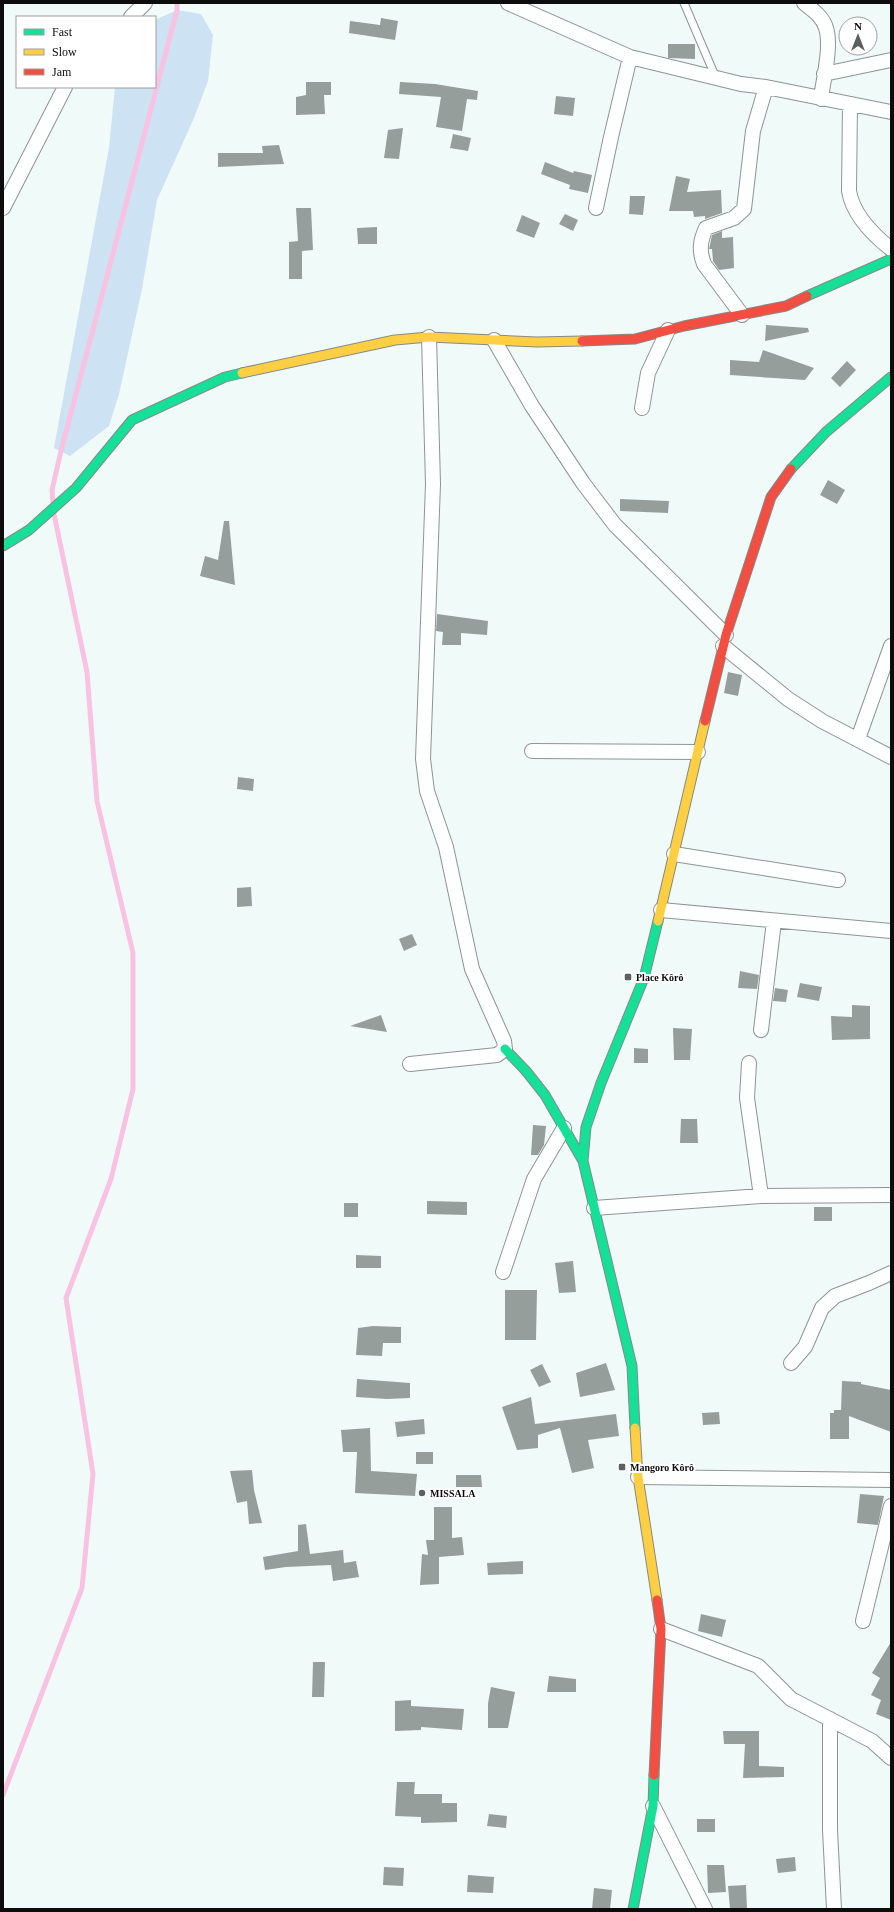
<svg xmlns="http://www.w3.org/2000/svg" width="894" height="1912" viewBox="0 0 894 1912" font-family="'Times New Roman',serif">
	<rect width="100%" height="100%" fill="#f0fbf9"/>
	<!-- green -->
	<path fill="#cde2f3" d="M177,10L201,14L213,35L208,81L194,118L157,200L142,289L119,394L109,426L70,456L54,448L109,148L115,87H155V20Z"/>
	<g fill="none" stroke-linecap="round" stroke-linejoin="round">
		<!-- stream -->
		<path stroke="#f9c2e3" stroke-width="5" d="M53,502L52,490L61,451L177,10V3
			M3,1795L82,1588L93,1474L66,1298L111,1179L133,1089V953L97,801L87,672L54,514"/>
	</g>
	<!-- building -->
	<path fill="#969e9c" d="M381,18L398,21L395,40L349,33L350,21L380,25Z
		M668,44H695V59L668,58Z
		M306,82H331V95H324L325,114L296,115V97L306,95Z
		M400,82L435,84L478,91L477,100L467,99L462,131L436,127L441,97L399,94Z
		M556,96L575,98L573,116L554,114Z
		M403,128L399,159L384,158L388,130Z
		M453,134L471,138L468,151L450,148Z
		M279,145L284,164L218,167V153H263L262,146Z
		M545,162L573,173L574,171L592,175L588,193L569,189L570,185L541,174Z
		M676,176L690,179L687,192L721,190L722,213L705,219V216L694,217L693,211H669Z
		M630,196H645L643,215L629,214Z
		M296,208H311L313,250L302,251V279H289V242L298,241Z
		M565,214L578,220L573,231L559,224Z
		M522,215L540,223L534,238L516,231Z
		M377,227V244H358L357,228Z
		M722,231V238L733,237L734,268L719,270L713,261L712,249H709L711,240L712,235Z
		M766,325L808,328L809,332L765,341Z
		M763,350L814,368L805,380L730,375V360L759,362Z
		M847,361L856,370L840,387L831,378Z
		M828,480L845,490L837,504L820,495Z
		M620,499L669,501L668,513L620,511Z
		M224,521H229L235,585L200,576L205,556L218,560Z
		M437,614L488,621L487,635L461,633V645H442L443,632L436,631Z
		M728,672L742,675L738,696L724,693Z
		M238,777L254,779L253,791L237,789Z
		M251,887L252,906L237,907V888Z
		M412,934L417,945L404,951L399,939Z
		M740,971L759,975L757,989L738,988Z
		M800,983L822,987L819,1001L797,997Z
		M775,988L788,990L786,1002L773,1001Z
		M852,1005L870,1006V1039L832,1040L831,1016L852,1017Z
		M381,1015L387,1032L350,1026Z
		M673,1028L692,1029L690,1060H674Z
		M634,1048L648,1049V1063H634Z
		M681,1119H697L698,1143H680Z
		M533,1125L546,1126L544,1145L538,1155H531Z
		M427,1201L467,1202V1215L427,1214Z
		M344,1203H358V1217H344Z
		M814,1207H832V1221H814Z
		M356,1255L381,1256V1268H356Z
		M573,1261L576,1292L559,1293L555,1263Z
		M505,1290H537L536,1340H505Z
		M373,1326L401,1327V1343H383L382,1356L356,1355L358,1328Z
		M606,1363L615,1390L580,1397L576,1373Z
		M542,1364L551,1382L539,1387L530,1370Z
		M357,1379L410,1383V1398L387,1399L356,1397Z
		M842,1381L861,1382V1384L891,1390V1432L849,1416V1439H830V1413H834V1410H841Z
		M531,1397L535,1424L616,1414L619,1436L588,1440L594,1468L572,1473L560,1428L538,1435V1448L517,1450L502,1407Z
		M719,1412L720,1424L703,1425L702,1413Z
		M424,1419L425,1434L397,1437L395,1422Z
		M370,1428L371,1471L417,1474L415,1496L355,1493L357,1452H343L341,1430Z
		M416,1452H433V1464H416Z
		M252,1470L254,1490L262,1523L249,1524L247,1501L237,1503L230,1471Z
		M456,1475H481L482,1487H456Z
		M860,1494L884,1496L878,1525L857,1523Z
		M434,1507H452V1538L462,1537L464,1555L439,1557V1584L420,1585L422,1554L428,1555L426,1540H434Z
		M306,1524L310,1554L343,1550L344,1563L356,1561L359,1577L333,1581L331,1565L286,1567L265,1570L263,1557L298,1551V1525Z
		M523,1561V1574L488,1575L487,1563Z
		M701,1614L726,1620L722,1637L698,1631Z
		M891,1642V1720L876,1714L881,1700L871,1695L880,1678L872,1673Z
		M313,1662H325L324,1697H312Z
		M549,1676L576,1679V1692H547Z
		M491,1687L515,1692L508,1728H488V1703Z
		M411,1700V1706L464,1709L462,1730L421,1727V1730L395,1731V1701Z
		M723,1731H759V1766L784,1767V1777L743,1778L745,1744H724Z
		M397,1782H415L414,1794H442V1803H457V1822L421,1823V1817L395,1816Z
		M489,1814L507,1816L506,1828L487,1826Z
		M697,1819H715V1832H697Z
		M795,1857L796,1871L778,1873L776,1859Z
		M707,1865H724L726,1892L708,1893Z
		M384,1867L404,1868L403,1886L383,1885Z
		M468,1875L494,1877L493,1893L467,1892Z
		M746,1885L747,1909H730L728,1886Z
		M594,1888L612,1890L610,1909H592Z"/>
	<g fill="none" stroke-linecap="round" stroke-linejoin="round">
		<!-- lane casing -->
		<g stroke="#8f9493" stroke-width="9">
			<path id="lane" d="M684,3L716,78"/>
		</g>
		<!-- street casing -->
		<g stroke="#8f9493" stroke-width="16">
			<path id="street" d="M508,3L630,57L741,84L766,87L891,112
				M804,3C813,10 823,17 826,28C832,46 823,80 821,99
				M131,17L145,3
				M824,74L891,60
				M850,104L849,191C853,215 872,234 891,249
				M3,208L65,87
				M596,208L611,137L630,57
				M742,315L704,264C699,251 700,241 706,228L734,218L744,209L753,131L766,87
				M494,340L532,406L583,483L615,525L726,635
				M642,408L648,373L668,330
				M723,646L788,699L822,721L891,757
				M858,739L891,646
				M532,751L698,752
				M674,854L838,880
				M661,910L891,931
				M761,1030L774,921
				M749,1063L747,1098L761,1196
				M410,1064L497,1055L505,1049L504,1041L472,969L446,847L427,791L423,759L433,484L429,337
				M594,1208L761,1196L891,1195
				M503,1272L534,1179L564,1128
				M791,1363L805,1347L822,1308L835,1296L869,1283L891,1273
				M638,1477L891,1480
				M863,1621L891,1506
				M661,1629L758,1666L791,1699L872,1741L891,1758
				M830,1719V1830L834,1909
				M653,1806L705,1909"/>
		</g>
		<!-- fast casing -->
		<g stroke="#858a89" stroke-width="11">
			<path id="fast" d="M807,296L891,259
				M791,469L826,432L891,377
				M3,546L29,530L76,488L132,420L225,377L242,373
				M505,1049L526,1071L545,1095L583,1161L632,1366L635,1428
				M583,1161L586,1127L601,1083L644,978L658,921
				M633,1909L653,1806L654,1775"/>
		</g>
		<!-- slow casing -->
		<g stroke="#858a89" stroke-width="11">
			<path id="slow" d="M242,373L395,340L429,337L537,342L582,341
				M658,921L705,721
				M635,1428L638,1477L657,1600"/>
		</g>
		<!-- jam casing -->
		<g stroke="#858a89" stroke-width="11">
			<path id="jam" d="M582,341L635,339L684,326L786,306L807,296
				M705,721L726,635L771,497L791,469
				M654,1775L661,1629L657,1600"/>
		</g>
		<!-- lane -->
		<use href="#lane" stroke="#fdfefe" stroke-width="7"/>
		<!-- street -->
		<use href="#street" stroke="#fdfefe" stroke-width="14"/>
		<!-- fast -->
		<use href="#fast" stroke="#16e098" stroke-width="9"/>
		<!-- slow -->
		<use href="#slow" stroke="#ffcf43" stroke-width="9"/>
		<!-- jam -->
		<use href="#jam" stroke="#f24e42" stroke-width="9"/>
	</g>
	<!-- markers -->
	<g fill="#5c605f" stroke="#fff" stroke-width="1.5">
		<rect x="624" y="973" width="8" height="8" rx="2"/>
		<rect x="618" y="1463" width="8" height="8" rx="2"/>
		<circle cx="422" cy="1493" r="4"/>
	</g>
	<g text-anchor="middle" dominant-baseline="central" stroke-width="4" stroke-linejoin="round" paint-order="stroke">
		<!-- poi labels -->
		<g font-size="10" font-weight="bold" fill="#0c0c0c" stroke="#fff" text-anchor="start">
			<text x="636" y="977">Place Kôrô</text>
			<text x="630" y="1467">Mangoro Kôrô</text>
			<text x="430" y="1493">MISSALA</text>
		</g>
	</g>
	<!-- border -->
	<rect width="894" height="1912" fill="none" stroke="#0c0c0c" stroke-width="8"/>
	<!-- legend -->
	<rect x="16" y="16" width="140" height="72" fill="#ffffff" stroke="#9e9e9e"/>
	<rect x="24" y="29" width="20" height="6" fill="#16e098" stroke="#9e9e9e"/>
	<text x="52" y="36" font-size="12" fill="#0c0c0c">Fast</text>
	<rect x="24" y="49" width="20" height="6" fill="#ffcf43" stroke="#9e9e9e"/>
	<text x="52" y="56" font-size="12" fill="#0c0c0c">Slow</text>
	<rect x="24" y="69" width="20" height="6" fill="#f24e42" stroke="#9e9e9e"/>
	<text x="52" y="76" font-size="12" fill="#0c0c0c">Jam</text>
	<!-- north arrow -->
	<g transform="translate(858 36)"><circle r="19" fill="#ffffff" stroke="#9e9e9e"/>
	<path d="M0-3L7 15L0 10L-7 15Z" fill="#5c605f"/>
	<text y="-6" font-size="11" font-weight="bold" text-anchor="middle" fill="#0c0c0c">N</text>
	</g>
</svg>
